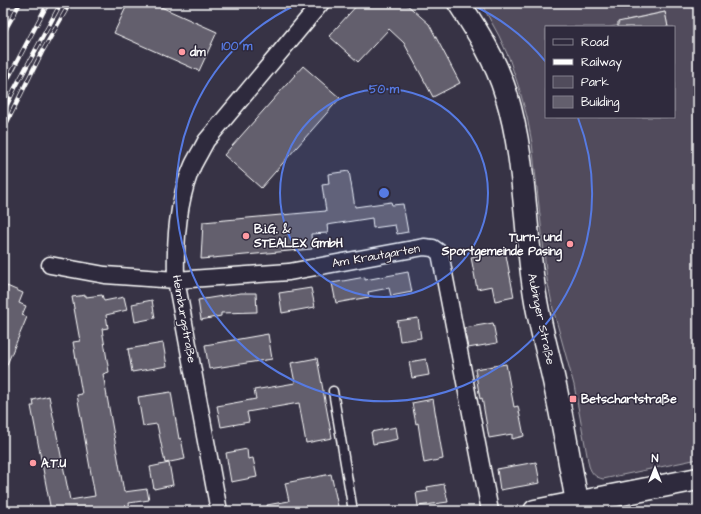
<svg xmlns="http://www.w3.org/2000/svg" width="701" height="514" viewBox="0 0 701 514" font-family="'Architects Daughter',sans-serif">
	<rect width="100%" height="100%" fill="#373345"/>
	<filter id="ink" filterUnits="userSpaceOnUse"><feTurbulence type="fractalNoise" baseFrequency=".025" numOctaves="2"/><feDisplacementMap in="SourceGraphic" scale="8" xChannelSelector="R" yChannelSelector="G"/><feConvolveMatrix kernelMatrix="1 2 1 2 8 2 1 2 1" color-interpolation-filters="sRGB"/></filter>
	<g filter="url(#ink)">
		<!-- green -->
		<path fill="#514c5c" stroke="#a8a6ae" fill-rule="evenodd" d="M481,3H698V459L603,479C595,477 592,474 589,466L574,385L553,309L547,279L532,143L527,117L519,88L509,58L499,36ZM665,12L668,27H674V117H546V27H609L626,24V20Z"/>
		<!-- building -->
		<path fill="#635f6d" stroke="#fff" d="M128,3H152L217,32L199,71L114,33Z
			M359,3H405L429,24L460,83L433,97L404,43L389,29L358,62L329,36Z
			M665,12L668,27H618V22Z
			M303,66L340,98L261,188L224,155Z
			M349,171L355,207L391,202L392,205L403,204L408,232L397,234L395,225L373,228L372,218L327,225L328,233L311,234L312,249L201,259L203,222L326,211L322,185L329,184L328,174Z
			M505,250L514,297L495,301L492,286L477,289L471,257Z
			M408,272L412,292L391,296L389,288L368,292L369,297L336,303L332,283L365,277V280Z
			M7,286L23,293L19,303L26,306L22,315L27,317L3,374V295Z
			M311,288L315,307L282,313L279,293Z
			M241,293H256L257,312L221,313V316L201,320L198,300Z
			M86,295V297L102,295L104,301L124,297L127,310L106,315L108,328L102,329L109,372L103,374L124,492L147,489L149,500L129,503L130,511H51L31,406H34L33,400L49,396L70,500L95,496L77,395L82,394L73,342L80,341L72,297Z
			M152,300L155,318L135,322L132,304Z
			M418,318L421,338L400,341L397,321Z
			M493,323L497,343L468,348L464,328Z
			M268,334L272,359L209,369L205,345Z
			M163,343L167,366L132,372L128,349Z
			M317,358L332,438L306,443L299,403L247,412L249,422L221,427L217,406L256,399L254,390L295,383L291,363Z
			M426,359L429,375L412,378L409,362Z
			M506,364L514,407L518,406L524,436L512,439V434L489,438L482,398L480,399L475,369Z
			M171,392L179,439L181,438L185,459L165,463L157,424L143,426L138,397Z
			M433,399L443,459L424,463L418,423L416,424L412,403Z
			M396,427L398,439L373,444L371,432Z
			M247,449L248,459L253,458L257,477L231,482L226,453Z
			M536,462L540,483L500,490L497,469Z
			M169,463L173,485L154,489L150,467Z
			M331,474L339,511H268L267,505L289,501L285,483Z
			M444,484L448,502L418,506L416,493L428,491L427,487Z"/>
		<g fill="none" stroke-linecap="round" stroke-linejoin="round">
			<!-- service casing -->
			<g stroke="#fff" stroke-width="11">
				<path id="service" d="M333,391L353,511"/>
			</g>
			<!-- minor casing -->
			<g stroke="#fff" stroke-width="19">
				<path id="minor" d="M50,265L105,275L176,280L289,272L424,247L433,248L440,253L490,511
					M219,511L176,280C175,242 177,200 193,165C197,157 202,149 206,141L321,3"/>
			</g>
			<!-- secondary casing -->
			<g stroke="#fff" stroke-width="25">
				<path id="secondary" d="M459,3C478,32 496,61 506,94C526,159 524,228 535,295C539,321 546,346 552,372C562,415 569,459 577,502"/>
			</g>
			<!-- primary casing -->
			<g stroke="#fff" stroke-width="25">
				<path id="primary" d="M535,511L698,479"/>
			</g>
			<!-- service -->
			<use href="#service" stroke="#2f2a3d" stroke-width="8"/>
			<!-- minor -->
			<use href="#minor" stroke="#2f2a3d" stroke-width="16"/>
			<!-- secondary -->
			<use href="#secondary" stroke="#2f2a3d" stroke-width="22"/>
			<!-- primary -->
			<use href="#primary" stroke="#2f2a3d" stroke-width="22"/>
			<!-- rail casing -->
			<g stroke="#fff" stroke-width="4.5">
				<path id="rail" d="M3,34L20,3
					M3,88L48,3
					M3,113L15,88L61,3
					M3,130L42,52L70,3"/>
			</g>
			<!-- rail -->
			<use href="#rail" stroke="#2f2a3d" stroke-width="3" stroke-dasharray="9" stroke-linecap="butt"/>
		</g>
	</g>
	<!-- distance rings -->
	<circle cx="384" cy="193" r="104" fill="#567ae2" fill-opacity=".12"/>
	<g fill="none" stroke="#567ae2" stroke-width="2">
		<circle cx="384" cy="193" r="104"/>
		<path d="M470 4A208 208 0 0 1 546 62M578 118A208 208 0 1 1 298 4"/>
	</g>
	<!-- markers -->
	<g fill="#ff9aa2" stroke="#2f2a3d" stroke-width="1.5">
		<circle cx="182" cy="52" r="4"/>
		<circle cx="246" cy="236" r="4"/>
		<circle cx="570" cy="244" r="4"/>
		<rect x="569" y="395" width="8" height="8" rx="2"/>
		<circle cx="33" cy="463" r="4"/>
	</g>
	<g text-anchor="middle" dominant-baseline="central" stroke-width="3" stroke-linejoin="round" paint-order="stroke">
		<!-- poi labels -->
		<g font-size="12" font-weight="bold" fill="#fff" stroke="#2f2a3d" text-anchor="start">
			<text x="190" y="52">dm</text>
			<text x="254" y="229">B.i.G. &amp;<tspan x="254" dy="14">STEALEX GmbH</tspan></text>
			<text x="562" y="237" text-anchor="end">Turn- und<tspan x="562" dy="14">Sportgemeinde Pasing</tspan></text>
			<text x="581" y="399">Betschartstraße</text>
			<text x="41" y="463">A.T.U</text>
		</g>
		<!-- street labels -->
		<g font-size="12" fill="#fff" stroke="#2f2a3d">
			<text transform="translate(376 256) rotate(-10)">Am Krautgarten</text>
			<text transform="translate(184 319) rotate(80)">Heimburgstraße</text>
			<text transform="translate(541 319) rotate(78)">Aubinger Straße</text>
		</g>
	</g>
	<circle cx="384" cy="193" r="6" fill="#567ae2" stroke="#2f2a3d" stroke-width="2"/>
	<g font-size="12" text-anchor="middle" font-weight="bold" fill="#567ae2" stroke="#2f2a3d" stroke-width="3" stroke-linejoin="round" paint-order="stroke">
		<text x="237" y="50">100 m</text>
		<text x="384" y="93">50 m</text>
	</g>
	<!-- margin -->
	<rect width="701" height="514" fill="none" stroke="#2f2a3d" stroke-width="16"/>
	<rect x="8" y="8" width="685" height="498" fill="none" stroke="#fff" stroke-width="1.5" filter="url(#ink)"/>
	<!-- legend -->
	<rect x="545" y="26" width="130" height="92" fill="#2f2a3d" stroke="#827f8b"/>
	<rect x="553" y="39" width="20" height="6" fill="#2f2a3d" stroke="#827f8b"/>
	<text x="581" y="46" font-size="12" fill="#ffffff">Road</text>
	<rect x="553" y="59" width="20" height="6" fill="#ffffff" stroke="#827f8b"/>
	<text x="581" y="66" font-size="12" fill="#ffffff">Railway</text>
	<rect x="553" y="76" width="20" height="12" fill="#514c5c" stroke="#827f8b"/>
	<text x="581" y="86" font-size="12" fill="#ffffff">Park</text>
	<rect x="553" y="96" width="20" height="12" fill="#635f6d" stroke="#827f8b"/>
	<text x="581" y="106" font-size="12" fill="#ffffff">Building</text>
	<!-- north arrow -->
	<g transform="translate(655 468)" stroke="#2f2a3d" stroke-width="3" paint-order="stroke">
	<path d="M0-3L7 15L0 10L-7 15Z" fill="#ffffff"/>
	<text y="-6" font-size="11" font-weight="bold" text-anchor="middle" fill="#ffffff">N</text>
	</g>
</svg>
